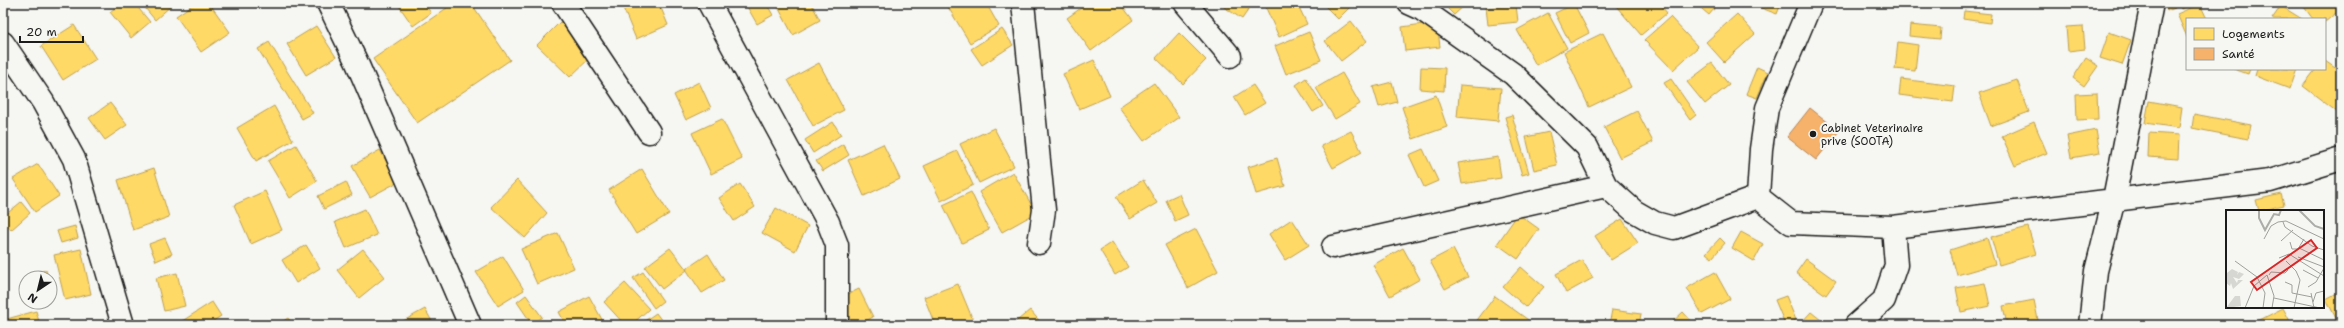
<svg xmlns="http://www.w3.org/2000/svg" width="2344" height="328" viewBox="0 0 2344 328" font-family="'Shantell Sans',sans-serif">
	<rect width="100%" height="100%" fill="#f6f6f2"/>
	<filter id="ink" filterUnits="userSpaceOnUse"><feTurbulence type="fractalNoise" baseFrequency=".025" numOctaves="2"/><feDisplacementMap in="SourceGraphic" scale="8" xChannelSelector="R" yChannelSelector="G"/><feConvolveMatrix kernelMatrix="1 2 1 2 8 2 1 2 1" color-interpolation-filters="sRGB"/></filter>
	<g filter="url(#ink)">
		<!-- homes -->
		<path fill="#ffd966" stroke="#bba050" d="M121,3H134L150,22L131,38L110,12Z
			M141,3H170L172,5L155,20Z
			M195,3H209L230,32L201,52L176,16Z
			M251,3H261L254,7Z
			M397,3H424L431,13L413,26Z
			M454,3H471L510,60L417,123L373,59Z
			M621,3H659L668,25L636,39Z
			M745,3H766L773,15L757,24Z
			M785,3H811L820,20L793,35L778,7Z
			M955,3H986L999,26L970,43L948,7Z
			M1088,3H1120L1133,20L1091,51L1067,18Z
			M1218,3H1253L1242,19Z
			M1275,3H1297L1307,24L1279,37L1266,8Z
			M1325,3H1354L1338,19L1324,5Z
			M1442,3H1467L1454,15Z
			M1619,3H1659L1667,13L1641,35L1616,6Z
			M1695,3H1707L1714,9L1709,15Z
			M1748,3H1781L1777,14Z
			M2164,3H2173L2175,8L2167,11Z
			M2179,3H2199L2181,9Z
			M2262,3H2274L2269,9Z
			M2301,3H2341V9L2325,22V19H2313Z
			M1574,4L1589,33L1570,43L1555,13Z
			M2200,4L2207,19H2187V37L2177,14Z
			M1516,5L1518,22L1488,25L1486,8Z
			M2281,6L2302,19H2272Z
			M1964,11L1991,14L1990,23L1963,19Z
			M1548,13L1567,48L1536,65L1517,30Z
			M1737,14L1755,34L1724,62L1706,42Z
			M1670,17L1698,47L1673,70L1644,40Z
			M1351,21L1367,41L1341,61L1325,41Z
			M560,22L593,55L570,77L537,45Z
			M1437,22L1440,47L1405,51L1402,27Z
			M74,25L96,59L63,80L41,46Z
			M1910,25L1941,28L1940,39L1909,36Z
			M316,26L336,57L306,75L287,44Z
			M2083,26L2085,49L2068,51L2066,27Z
			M1002,29L1013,45L982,65L971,49Z
			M1309,32L1321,60L1286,74L1275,46Z
			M2109,32L2131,40L2122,65L2100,58Z
			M1179,33L1206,60L1183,84L1156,58Z
			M1603,33L1631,87L1589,107L1564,52Z
			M269,42L313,113L302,119L258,49Z
			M1898,42L1918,45L1915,71L1895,69Z
			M2086,58L2098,66L2084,86L2073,78Z
			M1094,60L1110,96L1079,109L1063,74Z
			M2325,61L2341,72V115L2303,86L2316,69H2325Z
			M819,63L844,110L813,126L788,80Z
			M1712,63L1729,85L1705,104L1687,82Z
			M1421,67L1445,68L1444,91L1420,89Z
			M1757,67L1768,72L1757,98L1746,94Z
			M2234,69H2250L2248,74Z
			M2257,69H2297L2290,89L2255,76Z
			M1342,73L1360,104L1335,119L1316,88Z
			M1306,78L1323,106L1313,112L1296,85Z
			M1671,79L1696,115L1690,120L1664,83Z
			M1901,79L1955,86L1953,102L1899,95Z
			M2017,80L2029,112L1991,126L1979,93Z
			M699,82L711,108L686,120L674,95Z
			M1392,82L1397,102L1379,107L1373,87Z
			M1154,83L1179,117L1144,141L1119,107Z
			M1253,85L1265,103L1245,115L1234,97Z
			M1460,85L1501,88L1498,121L1457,117Z
			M2097,93L2098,119L2077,120L2076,94Z
			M1436,95L1447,127L1413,139L1402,107Z
			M2149,101L2182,107L2179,128L2145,123Z
			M110,103L127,125L105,140L89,118Z
			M274,106L293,140L256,161L237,128Z
			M1637,111L1653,142L1620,158L1604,127Z
			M2194,114L2251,125L2248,139L2192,128Z
			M1512,115L1529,173L1522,175L1505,117Z
			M722,119L742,159L711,174L692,133Z
			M833,122L841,135L813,153L805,140Z
			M2034,122L2047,153L2015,166L2002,136Z
			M994,128L1014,166L979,183L960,144Z
			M2096,130L2100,153L2071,158L2067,136Z
			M1351,131L1362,152L1333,168L1321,146Z
			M1549,132L1557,165L1534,170L1526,137Z
			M2149,133L2179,135L2178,159L2148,157Z
			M843,144L849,155L823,171L816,161Z
			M883,144L900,179L864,196L848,160Z
			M296,145L317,181L290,198L268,161Z
			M1423,149L1438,181L1424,187L1409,155Z
			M380,150L398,182L370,197L352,166Z
			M957,151L973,185L941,201L924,166Z
			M1498,157L1501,178L1462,184L1458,163Z
			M1277,158L1285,186L1256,194L1248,167Z
			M38,164L59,196L35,212L13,179Z
			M154,168L169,217L133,230L118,180Z
			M642,169L669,214L636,234L609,190Z
			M1013,172L1036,213L1002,232L979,192Z
			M517,180L547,213L525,238L491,207Z
			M1143,180L1157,203L1130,219L1116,197Z
			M346,182L352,195L324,209L318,196Z
			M740,184L755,207L734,221L719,198Z
			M265,191L282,230L251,244L234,205Z
			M971,192L989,230L962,243L943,205Z
			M1179,194L1188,215L1175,221L1166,200Z
			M2281,194L2284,205L2259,211L2256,200Z
			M21,202L30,213L11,230L3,221V217Z
			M776,208L808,226L795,251L762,233Z
			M365,209L377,235L346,248L335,222Z
			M1518,214L1539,229L1518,259L1497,244Z
			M1292,219L1309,245L1285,260L1269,234Z
			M1622,219L1638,243L1611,260L1595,236Z
			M75,226L78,238L61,243L57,231Z
			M2028,227L2036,254L1999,265L1991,237Z
			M1196,229L1218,271L1188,288L1165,245Z
			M1741,232L1763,244L1754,261L1732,248Z
			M558,233L574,268L537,284L521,249Z
			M165,238L172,254L156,261L149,244Z
			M1720,238L1725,243L1712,258L1706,253Z
			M1987,238L1995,264L1957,275L1950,250Z
			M1112,242L1128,267L1115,275L1100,250Z
			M306,245L320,268L296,283L282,260Z
			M670,248L687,270L662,289L645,267Z
			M1403,248L1420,279L1390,296L1373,265Z
			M81,249L91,294L65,300L54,255Z
			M363,249L385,277L359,298L337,270Z
			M1453,249L1468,277L1445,289L1430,261Z
			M708,254L724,280L702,293L686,269Z
			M503,256L524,290L498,306L476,272Z
			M1806,259L1836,281L1826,295L1796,273Z
			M1582,260L1593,278L1566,293L1556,274Z
			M1521,267L1544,287L1526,307L1503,287Z
			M46,270L48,278H33L32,273Z
			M643,272L663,301L654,308L633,278Z
			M1715,272L1730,299L1702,314L1687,288Z
			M177,273L185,306L164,311L156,278Z
			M625,283L649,309L631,325H625L604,302Z
			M1985,283L1990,306L1961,312L1956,288Z
			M958,284L975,325H935L924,297Z
			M859,289L873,317L858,325H843L832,302Z
			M2341,291V323L2339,324L2326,299Z
			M526,295L542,317L532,324L517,302Z
			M589,296L605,325H566L559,312Z
			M1495,296L1531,322L1529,325L1475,323Z
			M1786,296L1796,320L1785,324L1775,300Z
			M2034,300L2039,325H2007L2003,306Z
			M212,302L221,316L207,325H176Z
			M2283,308L2292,325H2255L2254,323Z
			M425,309L434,325H396Z
			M1030,310L1043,325H1012Z
			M1612,310L1641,314L1639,325H1609Z
			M36,311L40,325H3V320Z
			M1683,312L1695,325H1669Z
			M1811,312L1821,320L1817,325H1799Z
			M656,313L665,325H639Z
			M288,318L293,325H277Z"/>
		<!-- health -->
		<path fill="#f6b26b" stroke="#b58553" d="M1810,108L1839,131L1816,160L1787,137Z"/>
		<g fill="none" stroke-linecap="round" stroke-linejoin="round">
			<!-- minor casing -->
			<g stroke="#1c1c1c" stroke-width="25">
				<path id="minor" d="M328,3L357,63L470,325
					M563,3L649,132
					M709,3L828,222L837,245V325
					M1023,3L1044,210L1039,243
					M1185,3L1230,56
					M1409,3L1420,8L1513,74L1587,147L1606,186L1634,211L1655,223L1674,228L1758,197
					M1811,3L1767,108L1761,149L1758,197L1791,223L1893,227L2270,181L2341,159
					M3,43L43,102L74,159L123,325
					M1333,247L1606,186
					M1856,325L1884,300L1896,265L1893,227
					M2090,325L2096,271L2114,199L2152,3"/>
			</g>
			<!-- minor -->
			<use href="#minor" stroke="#f6f6f2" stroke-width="22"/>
		</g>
	</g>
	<!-- markers -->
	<circle fill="#1c1c1c" stroke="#f6f6f2" stroke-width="1.5" cx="1813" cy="134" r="4"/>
	<g text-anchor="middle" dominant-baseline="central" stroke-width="4" stroke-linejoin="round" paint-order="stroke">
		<!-- poi labels -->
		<g font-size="11" fill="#1c1c1c" stroke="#f6f6f2" text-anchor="start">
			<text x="1821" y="128">Cabinet Veterinaire<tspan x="1821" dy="13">prive (SOOTA)</tspan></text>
		</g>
	</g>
	<!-- overview -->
	<g transform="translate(2226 210)">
		<rect width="98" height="98" fill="#f6f6f2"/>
		<path d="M6,59L12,62L11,65L13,62L18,64L13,69L7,67L11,73L12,70H17L7,79L5,73L4,76L0,73L1,63ZM9,86H14L15,96L0,98Z" fill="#d6d6d2"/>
		<path fill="none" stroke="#acaca9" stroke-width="2" d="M33,0V8L39,20L48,4L53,5L55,0M73,0L89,16L98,19"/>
		<path fill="none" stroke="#9f9f9c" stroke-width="1" d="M57,12L59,17L86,36L98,40M38,29L45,16L52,12L60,11L98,29M55,31L67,20M64,32L66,39H72L78,29M73,38L98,50M72,47L98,57M53,48L63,44L98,66M9,51L31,67L39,83L37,98M60,51L70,61L74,70L68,98M77,60L92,68M43,65L45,62L59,63L62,60M59,72L66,75V83L86,87M82,77L90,72L98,58M85,83L88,98M48,88L94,98M87,92L90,83L98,81M19,98L28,76L41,65L48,86L46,98"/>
		<path fill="#d62828" fill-opacity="0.15" stroke="#d62828" stroke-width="2" d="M85,30L91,38L31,80L25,72Z"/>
		<rect width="98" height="98" fill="none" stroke="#1c1c1c" stroke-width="2"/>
	</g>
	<!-- margin -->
	<rect width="2344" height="328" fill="none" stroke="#f6f6f2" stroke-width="16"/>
	<rect x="8" y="8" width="2328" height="312" fill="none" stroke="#1c1c1c" stroke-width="1.5" filter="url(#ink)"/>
	<!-- legend -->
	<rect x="2186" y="18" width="140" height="52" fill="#f6f6f2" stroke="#9f9f9c"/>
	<rect x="2194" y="28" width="20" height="12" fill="#ffd966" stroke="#9f9f9c"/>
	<text x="2222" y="38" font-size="12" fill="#1c1c1c">Logements</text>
	<rect x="2194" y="48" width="20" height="12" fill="#f6b26b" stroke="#9f9f9c"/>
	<text x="2222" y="58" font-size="12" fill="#1c1c1c">Santé</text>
	<!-- north arrow -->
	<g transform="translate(38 290) rotate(215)"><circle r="19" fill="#f6f6f2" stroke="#9f9f9c"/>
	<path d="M0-3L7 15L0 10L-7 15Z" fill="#1c1c1c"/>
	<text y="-6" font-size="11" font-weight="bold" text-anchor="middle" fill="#1c1c1c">N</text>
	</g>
	<!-- scale -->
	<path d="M20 36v6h63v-6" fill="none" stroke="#1c1c1c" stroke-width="2"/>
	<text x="26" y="36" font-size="12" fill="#1c1c1c" stroke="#f6f6f2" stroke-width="3" paint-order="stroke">20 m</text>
</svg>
